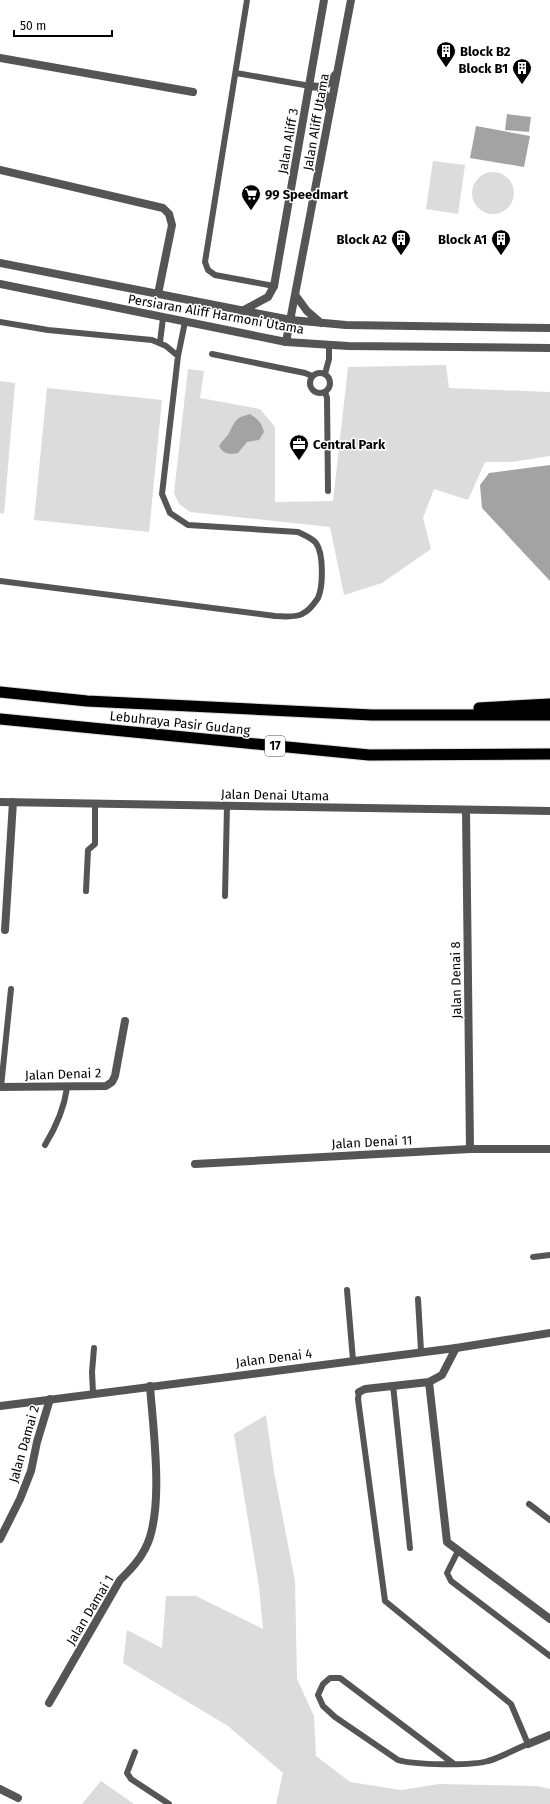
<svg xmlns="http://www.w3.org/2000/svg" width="550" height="1804" viewBox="0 0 550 1804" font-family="'Fira Sans',sans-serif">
	<rect width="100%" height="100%" fill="#fff"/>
	<!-- green -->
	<path fill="#dcdcdc" d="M433,161L465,165L458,214L426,209Z
		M472 193a21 21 0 1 1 42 0a21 21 0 1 1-42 0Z
		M446,365L449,388L550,392V456L512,462H485L468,500L434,489L423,518L431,549L382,583L344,595L330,527L190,512L179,504L174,493L188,369L204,371L200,398L260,409L275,427V502L333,501L348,367Z
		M0,381L15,383L4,514L0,513Z
		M47,388L162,400L149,532L34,520Z
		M266,1415L274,1472L295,1581L297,1679L314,1716L316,1756L350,1782L401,1790L439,1784L537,1786L550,1789V1804H276L283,1773L228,1726L123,1663L127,1630L162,1648L166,1596H196L263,1629L259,1587L234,1434Z
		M101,1781L134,1804H82Z"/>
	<!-- water -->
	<path fill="#a3a3a3" d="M507,114L531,117L529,132L505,130Z
		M476,126L530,136L524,167L470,158Z
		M250,414C258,419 262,423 264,432L259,440L247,442L238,453C230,455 223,454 219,446C222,441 227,437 229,433C236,420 235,418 250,414Z
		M550,465V581L482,508L480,485L489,473Z"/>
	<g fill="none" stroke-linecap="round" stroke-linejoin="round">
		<!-- trunk casing -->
		<g stroke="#dbdbdb" stroke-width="13">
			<path id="trunk" d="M0,692L87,701L372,715H550
				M479,708L550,704
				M0,719L369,755L550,754"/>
		</g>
		<!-- service -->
		<path stroke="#555" stroke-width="6" d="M247,0L205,262L208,270L215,275L274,286
			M236,73L310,86
			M0,322L48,330L152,340L166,346L178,356
			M160,342L163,318
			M212,354L305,373L312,376
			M310 383a10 10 0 1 1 20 0a10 10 0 1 1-20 0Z
			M325,374L329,359V345
			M325,392L327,398L328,491
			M0,581L275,616C283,616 295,618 302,614C309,611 314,604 318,598C323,587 324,554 316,543C312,538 304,535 298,532L188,525L170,513L162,494L178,356L185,322
			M86,891L88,850L95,844V803
			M225,896L227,806
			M1,1087L11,989
			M45,1145C56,1127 64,1109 67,1088
			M533,1257L550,1255
			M347,1290L353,1360
			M418,1299L421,1351
			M393,1385L410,1548
			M359,1392L358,1399L385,1601L511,1704L528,1744C515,1749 502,1757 488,1761C472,1766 414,1765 398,1760L335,1717L323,1706L318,1695L323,1684L330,1678H340L454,1764
			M93,1393L92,1372L94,1348
			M529,1504L550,1520
			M458,1551L447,1573L451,1581L550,1656
			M135,1752L127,1773L131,1779L169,1804"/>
		<!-- minor -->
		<path stroke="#555" stroke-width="8" d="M0,58L193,92
			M310,86C323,88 328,86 335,75
			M320,88L326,96L329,107
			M0,170L163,208L169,214L172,225L158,294
			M274,286L324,0
			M286,342L351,0
			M466,810L470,1149
			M5,930L13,802
			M0,1087L106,1086L112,1082L115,1076L125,1021
			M195,1164L470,1149H550
			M456,1348L442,1375L429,1382L447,1542L550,1619
			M359,1392L365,1389L429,1382
			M0,1539L20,1499L31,1471L37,1442L50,1399
			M49,1703L120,1580C130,1570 139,1561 145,1549C165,1512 153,1429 150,1386
			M528,1744L550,1735
			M0,1789L18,1798"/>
		<!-- tertiary -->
		<path stroke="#555" stroke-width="8" d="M0,263L291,320L346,325L550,328
			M0,284L286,342L348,346L550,348
			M296,296L307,311L321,323
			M242,311L268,297L274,286
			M0,802L550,811
			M0,1406L456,1348L550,1333"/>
		<!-- trunk -->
		<use href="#trunk" stroke="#000" stroke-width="11"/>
	</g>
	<!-- icons -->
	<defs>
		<g id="building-pin" transform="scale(1)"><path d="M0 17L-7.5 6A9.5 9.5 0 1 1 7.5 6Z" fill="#000" stroke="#fff"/><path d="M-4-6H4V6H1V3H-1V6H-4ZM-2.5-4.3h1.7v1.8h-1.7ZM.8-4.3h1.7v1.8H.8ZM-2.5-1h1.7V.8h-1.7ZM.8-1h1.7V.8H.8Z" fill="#fff"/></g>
		<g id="supermarket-pin" transform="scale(1)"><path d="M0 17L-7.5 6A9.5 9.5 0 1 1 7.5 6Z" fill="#000" stroke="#fff"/><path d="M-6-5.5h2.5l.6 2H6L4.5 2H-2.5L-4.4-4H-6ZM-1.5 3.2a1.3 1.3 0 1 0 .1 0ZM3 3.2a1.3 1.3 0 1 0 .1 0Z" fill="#fff"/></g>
		<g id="office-pin" transform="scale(1)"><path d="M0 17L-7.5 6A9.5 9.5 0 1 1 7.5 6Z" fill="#000" stroke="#fff"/><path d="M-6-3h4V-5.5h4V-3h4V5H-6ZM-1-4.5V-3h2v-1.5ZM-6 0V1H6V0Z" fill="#fff"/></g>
	</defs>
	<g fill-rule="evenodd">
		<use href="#building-pin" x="446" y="51"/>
		<use href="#building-pin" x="522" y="68"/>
		<use href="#supermarket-pin" x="251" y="194"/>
		<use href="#building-pin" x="401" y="239"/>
		<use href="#building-pin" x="501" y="239"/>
		<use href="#office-pin" x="299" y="444"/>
	</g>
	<g text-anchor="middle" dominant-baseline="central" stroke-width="3" stroke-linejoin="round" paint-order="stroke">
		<!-- shield labels -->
		<rect fill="#fff" stroke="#4c4c4c" stroke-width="1" x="265" y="736" width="20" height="20" rx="3"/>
		<g font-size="12" font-weight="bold" fill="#000">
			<text x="275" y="746">17</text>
		</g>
		<!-- poi labels -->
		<g font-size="13" font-weight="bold" fill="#000" stroke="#fff" text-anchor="start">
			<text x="460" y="51">Block B2</text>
			<text x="508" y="68" text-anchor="end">Block B1</text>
			<text x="265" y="194">99 Speedmart</text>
			<text x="387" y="239" text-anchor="end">Block A2</text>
			<text x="487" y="239" text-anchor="end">Block A1</text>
			<text x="313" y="444">Central Park</text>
		</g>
		<!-- street labels -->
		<g font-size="13" fill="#000" stroke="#fff">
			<text transform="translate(316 122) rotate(-80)">Jalan Aliff Utama</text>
			<text transform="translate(288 141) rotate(-80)">Jalan Aliff 3</text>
			<text transform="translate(216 314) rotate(10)">Persiaran Aliff Harmoni Utama</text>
			<text transform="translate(180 723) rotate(6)">Lebuhraya Pasir Gudang</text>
			<text transform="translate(275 795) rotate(1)">Jalan Denai Utama</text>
			<text transform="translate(456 980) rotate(-91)">Jalan Denai 8</text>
			<text transform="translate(63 1074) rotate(-2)">Jalan Denai 2</text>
			<text transform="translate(372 1142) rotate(-3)">Jalan Denai 11</text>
			<text transform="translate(274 1358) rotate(-7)">Jalan Denai 4</text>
			<text transform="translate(24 1444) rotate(-74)">Jalan Damai 2</text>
			<text transform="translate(90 1610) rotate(-59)">Jalan Damai 1</text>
		</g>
	</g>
	<!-- scale -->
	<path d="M14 30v6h98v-6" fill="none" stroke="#000000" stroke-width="2"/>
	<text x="20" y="30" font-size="12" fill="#000000" stroke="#ffffff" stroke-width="3" paint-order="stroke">50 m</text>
</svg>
